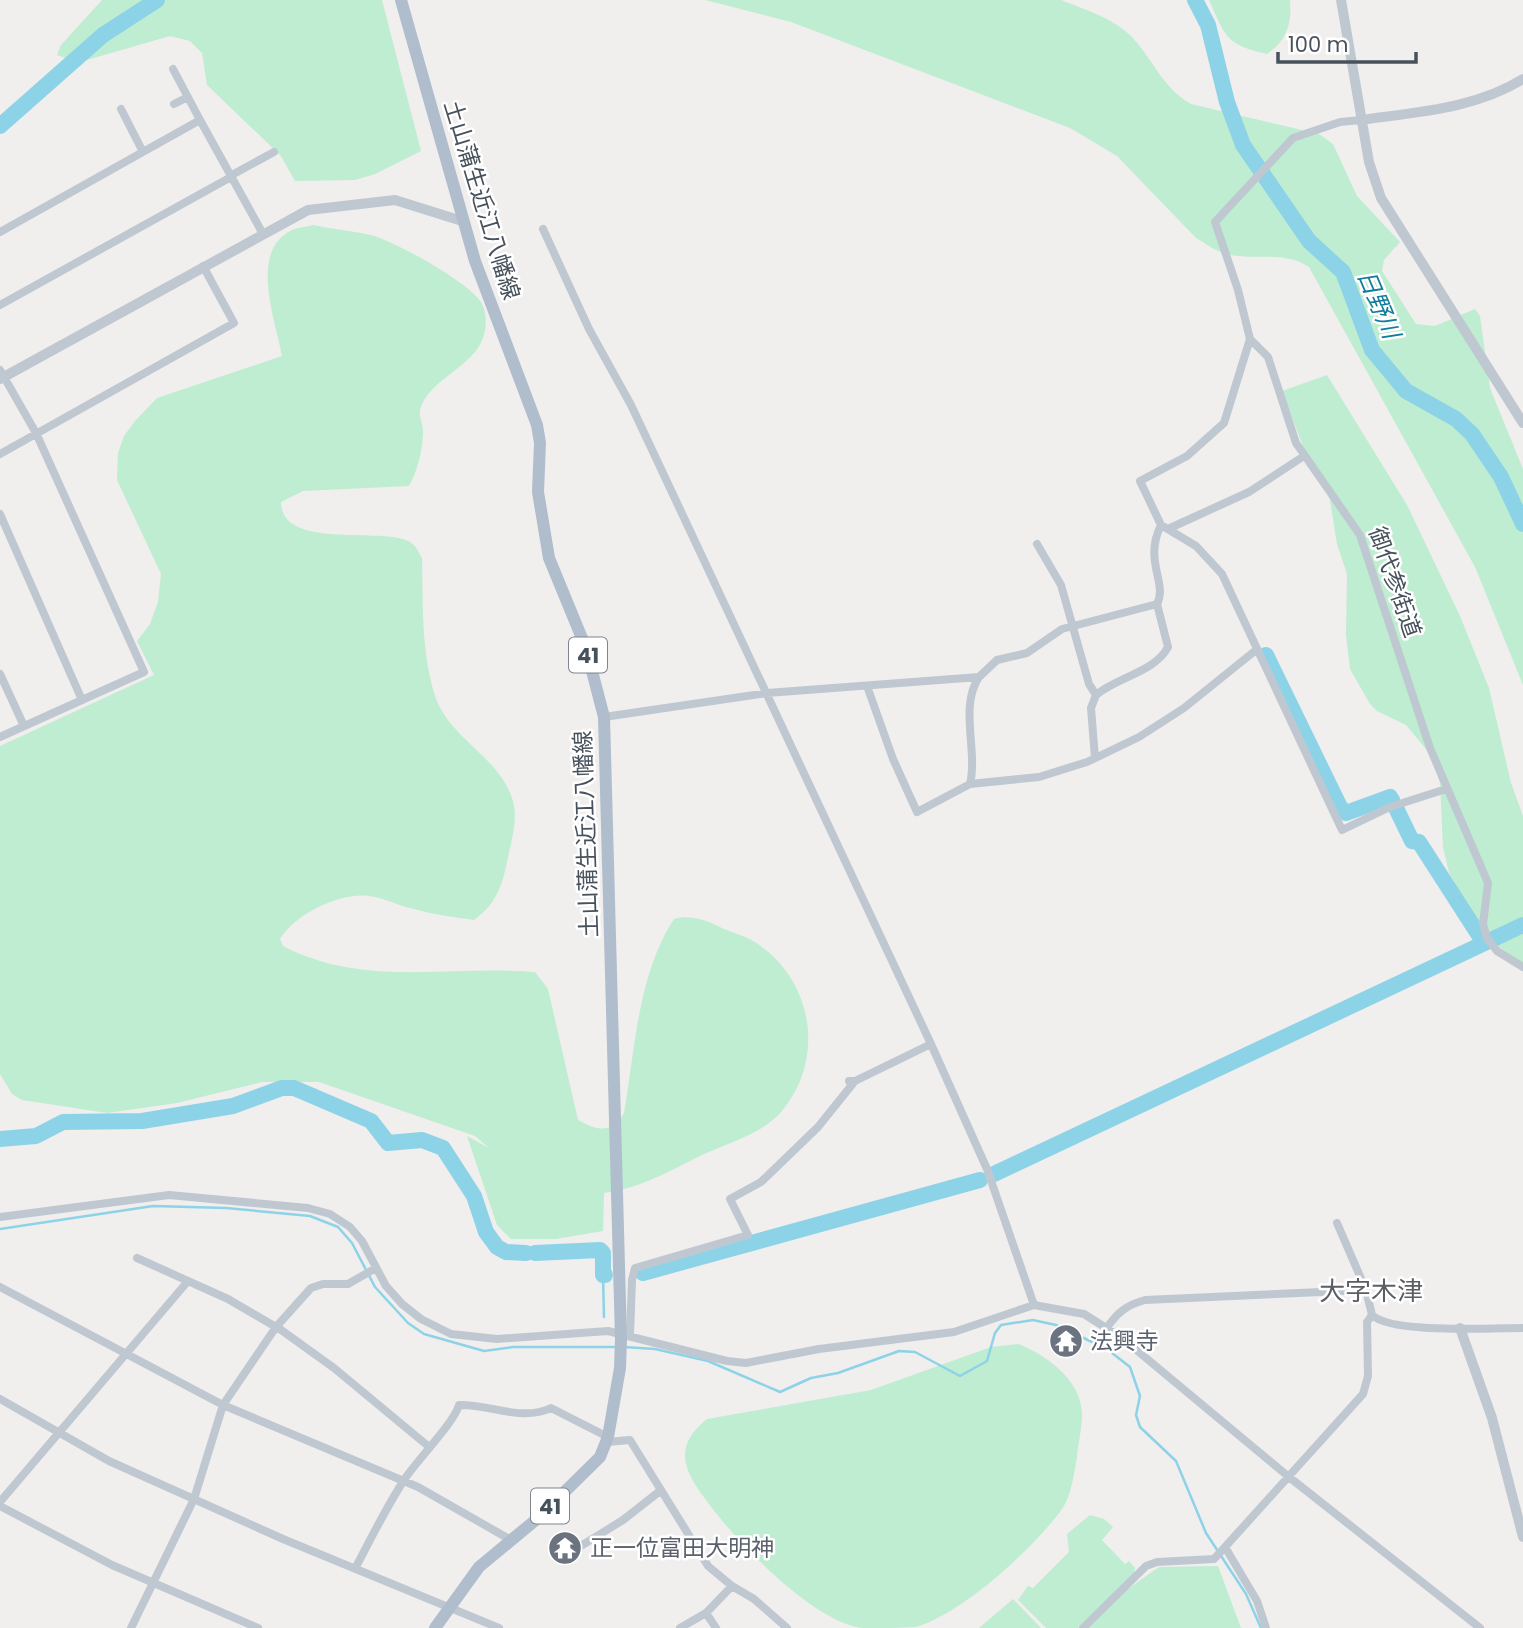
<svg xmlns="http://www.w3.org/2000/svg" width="1523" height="1628" viewBox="0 0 1523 1628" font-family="Poppins,'Noto Sans JP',sans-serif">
	<rect width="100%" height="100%" fill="#f1eeee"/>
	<!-- green -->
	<path fill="#beedd1" d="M102,0H382L421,151L375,174L355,180L295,181L281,156L207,85L202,53L190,41L170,36L87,60H71L57,55L61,45Z
		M705,0H1061C1084,9 1112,18 1130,35C1152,57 1162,88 1191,104L1319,134L1333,144L1357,196L1400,242L1384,260L1382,271L1416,324L1435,326L1475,309L1480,316L1490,388L1523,469V685L1475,567L1309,267C1283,250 1255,261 1226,254C1216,251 1206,244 1196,238L1117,156L1070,128L791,22Z
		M1209,0H1290C1292,24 1287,40 1267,54C1226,45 1225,36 1209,0Z
		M313,225C332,229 352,231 371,235C396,242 467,281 481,302C487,312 487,327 483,338C473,366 435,377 422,404C417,415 422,419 423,430C423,448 418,470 409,486L303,491L281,502C281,550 380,527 408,541C415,544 418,551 422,558C423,604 421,651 435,696C449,738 498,756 512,798C519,818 511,842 507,862C502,887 495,905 474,920C452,917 431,914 410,908C397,905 382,897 369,896C340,892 295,914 280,939L283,946C363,988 449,965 535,972L548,989L578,1120C598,1131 612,1134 624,1113C635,1050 638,973 674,919C691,914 708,921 724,929C734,933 745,936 753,941C813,977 827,1059 781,1112C762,1134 728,1143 702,1155C672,1170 638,1189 604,1193L603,1231L556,1239H511L497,1225L467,1136L489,1148L475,1136L319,1082H262L177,1103L107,1113L22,1100L12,1094L0,1074V746L154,675L137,641L150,624L158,602L161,574L117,480L118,453L124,436L135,421L157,398L282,356C276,321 248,251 292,230C298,227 307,227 313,225Z
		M1327,375L1407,505L1460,616L1489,688L1511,783L1523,816V965L1484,935L1449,873L1443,847L1440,783L1431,755L1406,725L1377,711L1370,704L1350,669L1346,635L1347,574L1337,544L1327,482L1304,449L1282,391Z
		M1019,1344C1047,1356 1082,1380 1082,1415C1082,1429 1078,1443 1077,1457C1074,1474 1071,1498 1060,1512C1030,1551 963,1613 916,1627C902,1628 878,1628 863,1628C815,1623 741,1546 712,1508C688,1476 668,1450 707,1419L871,1390L991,1347Z
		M1090,1515L1104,1519L1113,1527L1102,1540L1125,1564L1129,1561L1135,1568L1134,1573L1078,1628H1046L1018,1600L1028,1586L1033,1588L1069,1552L1067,1534Z
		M1218,1566L1241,1628H1088L1125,1591L1159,1567Z
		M1013,1599L1041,1628H979Z"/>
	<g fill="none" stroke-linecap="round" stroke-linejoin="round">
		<!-- stream -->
		<path stroke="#8dd3e8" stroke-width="2.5" d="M0,1229L153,1206L226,1208L310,1216L338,1227L352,1243L375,1287L408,1323L424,1334L484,1351L513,1347H618
			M603,1275L604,1317
			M624,1347L655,1349L708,1361L780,1392L811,1378L838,1373L899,1351L915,1352L960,1376L987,1361L995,1333L1001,1325L1033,1320L1056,1325L1107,1349L1130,1367L1140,1396L1136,1415L1140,1427L1176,1461L1206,1533L1246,1594L1261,1628"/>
		<!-- river -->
		<path stroke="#8dd3e8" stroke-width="16" d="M1195,0L1208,25L1227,102L1243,145L1309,241L1343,272L1372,350L1406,391L1456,419L1472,434L1501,477L1523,524
			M0,126L103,35L157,0
			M1266,655L1340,807L1346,813L1390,797L1392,800
			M1396,808L1412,841L1419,842L1484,943
			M0,1139L36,1136L63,1122L142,1121L233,1106L282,1088H294L371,1121L388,1143L422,1140L443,1148L474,1196L486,1232L497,1247L506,1252L526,1253
			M994,1174L1523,925
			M535,1253L600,1250L603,1253V1275H605
			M643,1273L980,1180"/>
		<!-- minor -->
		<path stroke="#bfc8d0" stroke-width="8" d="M173,69L200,120
			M174,104L188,97
			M121,109L143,152
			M1361,120L1340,122L1293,138L1215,222L1238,290L1250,339L1268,357L1296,443L1360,535L1430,748L1488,883L1483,924L1487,938L1497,951L1523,967
			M230,176L274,152
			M543,229L589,329L631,405L931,1044L987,1169L1034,1305
			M0,232L200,120L263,234
			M0,305L231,177
			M1250,339L1224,423L1187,456L1140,481L1161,525L1196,546L1222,574L1342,830L1390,807L1446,789
			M0,370L36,433L144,672L0,737
			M0,454L234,323L203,266
			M0,514L82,700
			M1170,528L1249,492L1304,456
			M1037,544L1061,585L1089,684L1096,695L1091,708L1095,758
			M0,674L24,726
			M867,686L893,759L917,812L970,784L1039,777L1087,762L1139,737L1184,708L1256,650
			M1096,695C1117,677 1155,672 1168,647L1157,604
			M604,717L767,693L979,677L997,660L1027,653L1062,629L1157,604C1168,583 1143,561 1161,525
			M970,784C978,750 959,707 979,677
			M849,1081H855L931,1044
			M0,1217L169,1195L308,1208L330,1214L350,1227L362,1241L386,1286L402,1304L421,1319L451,1334L497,1339L608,1331L727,1361L746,1363L819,1349L954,1332L1034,1305L1084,1314L1122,1338L1289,1477L1480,1628
			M1337,1223L1366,1290
			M137,1258L228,1299L276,1327
			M0,1287L223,1405L418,1487L511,1540
			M1372,1315C1391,1334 1493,1328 1523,1328
			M277,1327L334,1368L428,1446
			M630,1335L632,1280L635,1268L748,1235L730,1199L761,1182L818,1127L855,1081
			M0,1399L109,1461L283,1539L499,1628
			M607,1442L630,1440L708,1566L732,1586L754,1599L787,1628
			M0,1502L188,1281
			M0,1506L112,1565L258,1628
			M1225,1547L1257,1601L1266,1628
			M563,1557L623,1520L660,1491
			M356,1567C371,1538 386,1508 404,1480C417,1460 454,1423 459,1405C490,1404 521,1422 551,1408L608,1437
			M706,1613L716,1628
			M131,1628L194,1499L223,1405L276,1327L311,1288L323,1284H348L376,1268
			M680,1628L706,1613L732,1586
			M1083,1628L1146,1566L1157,1562L1214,1559L1225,1547L1363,1394L1368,1376L1367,1322L1372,1315L1366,1290L1145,1300C1126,1305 1117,1313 1106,1329"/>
		<!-- tertiary -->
		<path stroke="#bfc8d0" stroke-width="10" d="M1341,0L1369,162L1381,198L1523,423
			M1361,120C1416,112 1475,109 1523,79
			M0,379L308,210L395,200L462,221
			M1460,1328L1492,1418L1523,1537"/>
		<!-- primary -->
		<path stroke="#afbdcc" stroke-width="12" d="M401,0L475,261L537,425L540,443L538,492L549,558L586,648L604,717L621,1339L620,1368L608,1437L600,1457L538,1518L479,1567L435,1628"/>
	</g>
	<!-- icons -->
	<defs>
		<g id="temple-disc" transform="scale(1.75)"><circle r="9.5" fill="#6b7280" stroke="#fff"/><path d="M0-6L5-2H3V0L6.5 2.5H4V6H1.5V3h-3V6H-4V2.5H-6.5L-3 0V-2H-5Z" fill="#fff"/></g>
	</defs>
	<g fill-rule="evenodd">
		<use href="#temple-disc" x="1066" y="1341"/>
		<use href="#temple-disc" x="565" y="1548"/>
	</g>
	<g text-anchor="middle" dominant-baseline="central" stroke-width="5" stroke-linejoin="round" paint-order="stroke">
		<!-- shield labels -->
		<g fill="#fff" stroke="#7e858c" stroke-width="2">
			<rect x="569" y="637.5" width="38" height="35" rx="5"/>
			<rect x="531" y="1488.5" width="38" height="35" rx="5"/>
		</g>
		<g font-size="21" font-weight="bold" fill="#47515b">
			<text x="588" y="655">41</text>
			<text x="550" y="1506">41</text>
		</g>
		<!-- street labels -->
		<g font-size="23" fill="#47515b" stroke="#fff">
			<text transform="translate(482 200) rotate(73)">土山蒲生近江八幡線</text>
			<text transform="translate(1395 582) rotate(71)">御代参街道</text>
			<text transform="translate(586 834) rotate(-92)">土山蒲生近江八幡線</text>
		</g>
		<!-- worship labels -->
		<g font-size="23" fill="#5b616d" stroke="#fff" text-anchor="start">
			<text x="1090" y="1341">法興寺</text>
			<text x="590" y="1548">正一位富田大明神</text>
		</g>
		<!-- water labels -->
		<g font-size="24" font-style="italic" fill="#127c9c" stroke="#fff">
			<text transform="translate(1379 304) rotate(67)">日野川</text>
		</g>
		<!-- quarter labels -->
		<g font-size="26" fill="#5b5e63" stroke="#fff">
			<text x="1371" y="1291">大字木津</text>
		</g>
	</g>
	<!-- scale -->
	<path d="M1278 52v10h138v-10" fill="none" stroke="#47515b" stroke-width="3.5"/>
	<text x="1288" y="52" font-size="21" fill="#47515b" stroke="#ffffff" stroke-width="5" paint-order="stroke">100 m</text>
</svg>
